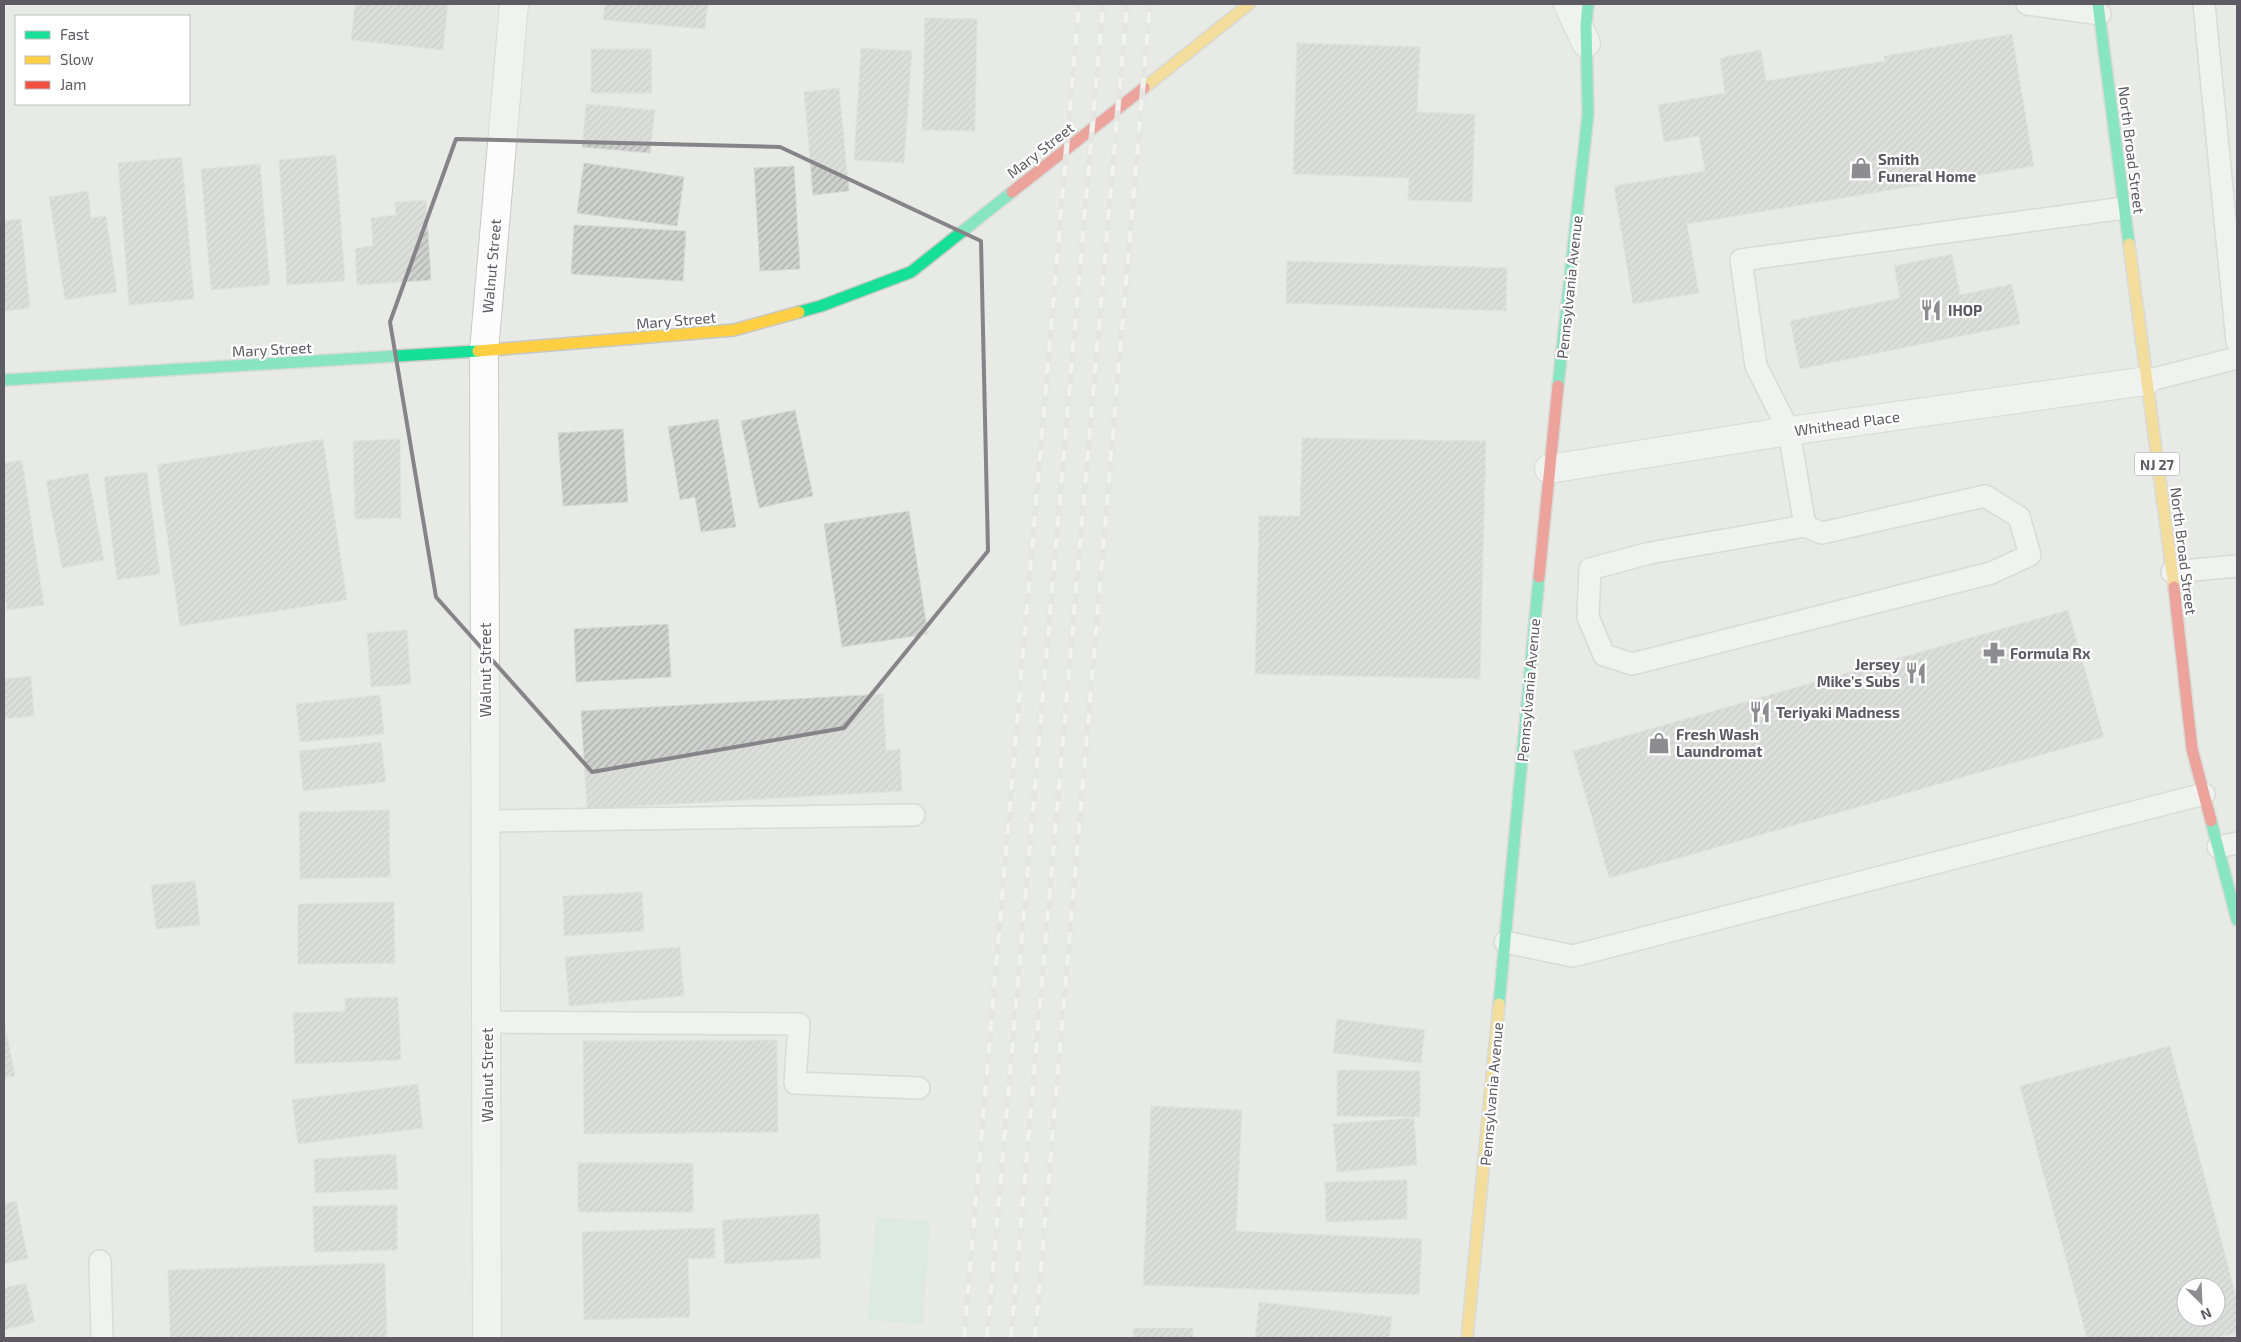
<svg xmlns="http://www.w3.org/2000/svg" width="2241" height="1342" viewBox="0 0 2241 1342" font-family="'Exo 2',sans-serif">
	<defs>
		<pattern id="building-hatch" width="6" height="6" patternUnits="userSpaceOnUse" patternTransform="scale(1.25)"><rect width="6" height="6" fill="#ced1cd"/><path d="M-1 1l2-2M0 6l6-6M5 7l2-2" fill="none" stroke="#aaadaa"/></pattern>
	</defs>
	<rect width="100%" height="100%" fill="#e7eae5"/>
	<!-- pitch -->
	<path fill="#d0e8e1" d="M876,1217L930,1221L923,1324L868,1320Z"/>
	<!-- building -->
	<path fill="url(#building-hatch)" stroke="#d6dad4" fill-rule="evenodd" d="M355,4L448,5L443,50L351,40Z
		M605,4H708L705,29L603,20Z
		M925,18L977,19L975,131L922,130Z
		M2012,34L2034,166L1687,224L1699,293L1633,304L1614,186L1705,171L1699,136L1664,142L1658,105L1725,93L1720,58L1761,50L1766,81L1885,61L1884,56Z
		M1297,43L1420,47L1417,112L1475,114L1472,202L1408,200L1409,178L1293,174Z
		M861,48L912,51L904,163L854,160Z
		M591,49H651L652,93H591Z
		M839,88L849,191L813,195L804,92Z
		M586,104L655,110L650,153L582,147Z
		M336,155L345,281L287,285L279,160Z
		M182,157L194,299L129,305L118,163Z
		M584,163L684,177L677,226L577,213Z
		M260,164L270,285L211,290L201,169Z
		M794,166L800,269L760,271L754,168Z
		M88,191L91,218L106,216L117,292L65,300L49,197Z
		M426,200L431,280L357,285L355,248L373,246L371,218L396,215L395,202Z
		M21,219L30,308L4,311V221Z
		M574,225L686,231L683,281L571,274Z
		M1952,254L1960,295L2012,284L2020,324L1800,369L1790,321L1900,298L1894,266Z
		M1287,261L1507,268L1506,311L1286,303Z
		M795,410L813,496L759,508L741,421Z
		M718,419L736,527L701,532L695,497L680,500L668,427Z
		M623,429L628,502L563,506L558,433Z
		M1302,438L1486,441L1480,679L1255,674L1259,516H1300Z
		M323,439L347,600L180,626L157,465Z
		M400,439L401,518L355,519L353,441Z
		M22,460L44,605L7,610L4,590V463Z
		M147,472L160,574L117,580L104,477Z
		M88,473L104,560L62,568L46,481Z
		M909,511L928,634L842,647L824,524Z
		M2068,610L2104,737L1609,878L1573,751Z
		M668,624L671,677L576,682L574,629Z
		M407,630L411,684L371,687L367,633Z
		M31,676L34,716L4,719V679Z
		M883,694L886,751L900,749L902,791L587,809L581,711Z
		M380,695L384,734L300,742L296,704Z
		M381,742L386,782L303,791L299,751Z
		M389,810L390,877L300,879L299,812Z
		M195,881L200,925L156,929L151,885Z
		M642,892L644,931L564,936L563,896Z
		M394,902L395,963L298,964V904Z
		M680,947L684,996L569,1006L565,957Z
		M398,997L401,1060L295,1064L293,1013L345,1011V998Z
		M1337,1019L1425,1030L1421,1063L1333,1053Z
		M4,1021L15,1076L4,1078Z
		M777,1040L778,1132L584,1134L583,1041Z
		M2170,1046L2237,1300V1333L2216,1338H2087L2020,1086ZM2186,1287H2216V1317H2186Z
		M1337,1070L1420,1071V1117L1337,1116Z
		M418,1084L423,1128L298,1144L292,1100Z
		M1151,1106L1242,1110L1236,1231L1422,1239L1419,1295L1143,1285Z
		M1414,1118L1417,1165L1337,1172L1333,1124Z
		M396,1154L398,1189L315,1193L314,1159Z
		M578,1163H693V1212H578Z
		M1407,1180V1219L1326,1222L1325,1182Z
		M16,1201L28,1258L4,1264V1203Z
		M397,1205V1250L314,1252L313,1206Z
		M819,1214L821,1258L725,1264L722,1220Z
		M715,1228V1258L688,1259L690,1317L584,1320L582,1232Z
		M385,1263L387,1338H170L168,1270Z
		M26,1283L35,1322L4,1330V1288Z
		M1259,1302L1392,1317L1389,1338H1255Z
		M1133,1328H1193V1338H1133Z"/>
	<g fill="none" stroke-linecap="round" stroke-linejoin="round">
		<!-- lane casing -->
		<g stroke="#c9c8c8" stroke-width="24">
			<path id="lane" d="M2027,4L2100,14
				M2204,4L2237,342
				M2146,381L2237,358
				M1805,526L1650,553L1590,569L1588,617L1604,655L1632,664L1991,573L2030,555L2019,517L1985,496L1822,533L1805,526L1789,431L1756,366L1741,260L2124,208
				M2172,572L2237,566
				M486,821L914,815
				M2218,847L2237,843
				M1505,942L1573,956L2204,794
				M487,1022L799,1024L795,1083L919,1088
				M100,1261L102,1338"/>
		</g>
		<!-- street casing -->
		<g stroke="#c9c8c8" stroke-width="30">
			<path id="street" d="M1568,4L1586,43
				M1549,469L1789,431L2146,381
				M487,1338L484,351L514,4"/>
		</g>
		<!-- fast casing -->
		<g stroke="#c6c7c7" stroke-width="14">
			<path id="fast" d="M2098,4L2129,244
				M799,312L821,306L911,272L1012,192
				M4,380L478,351
				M1558,386L1588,114L1586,25L1588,4
				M2211,821L2237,920
				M1499,1004L1539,577"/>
		</g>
		<!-- slow casing -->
		<g stroke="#c6c7c7" stroke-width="14">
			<path id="slow" d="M1144,88L1249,4
				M2129,244L2174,587
				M478,351L734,330L799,312
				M1467,1338L1499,1004"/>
		</g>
		<!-- jam casing -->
		<g stroke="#c6c7c7" stroke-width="14">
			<path id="jam" d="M1012,192L1144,88
				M1539,577L1558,386
				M2174,587L2192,749L2211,821"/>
		</g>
		<!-- lane -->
		<use href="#lane" stroke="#fbfcfb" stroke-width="21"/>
		<!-- street -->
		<use href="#street" stroke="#fbfcfb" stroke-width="28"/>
		<!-- fast -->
		<use href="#fast" stroke="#16e098" stroke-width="11"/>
		<!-- slow -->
		<use href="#slow" stroke="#ffcf43" stroke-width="11"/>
		<!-- jam -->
		<use href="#jam" stroke="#f24e42" stroke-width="11"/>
		<!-- rail casing -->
		<g stroke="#e3e2e2" stroke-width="5.5">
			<path id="rail" d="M964,1338L1079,4
				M987,1338L1103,4
				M1011,1338L1127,4
				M1035,1338L1150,4"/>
		</g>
		<!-- rail -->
		<use href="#rail" stroke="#fff" stroke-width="4" stroke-dasharray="11" stroke-linecap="butt"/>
	</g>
	<!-- marked area -->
	<path d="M0 0H2241V1342H0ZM456,139L780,147L981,241L988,551L844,728L592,772L436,597L390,322Z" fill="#e7eae5" fill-opacity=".55" fill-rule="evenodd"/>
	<path fill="none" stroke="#868489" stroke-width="4" stroke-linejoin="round" d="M456,139L780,147L981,241L988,551L844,728L592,772L436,597L390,322Z"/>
	<!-- icons -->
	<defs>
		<g id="shop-bare" transform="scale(1.725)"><path d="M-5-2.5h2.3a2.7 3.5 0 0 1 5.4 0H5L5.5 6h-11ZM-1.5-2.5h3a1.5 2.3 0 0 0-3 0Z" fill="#8d8c90" stroke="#fff" stroke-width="2.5" paint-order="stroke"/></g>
		<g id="restaurant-bare" transform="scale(1.725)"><path d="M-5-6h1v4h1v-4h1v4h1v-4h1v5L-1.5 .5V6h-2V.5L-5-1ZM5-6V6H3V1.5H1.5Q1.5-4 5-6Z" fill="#8d8c90" stroke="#fff" stroke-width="2.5" paint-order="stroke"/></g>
		<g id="pharmacy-bare" transform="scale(1.725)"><path d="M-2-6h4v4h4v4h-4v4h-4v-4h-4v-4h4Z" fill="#8d8c90" stroke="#fff" stroke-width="2.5" paint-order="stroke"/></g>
	</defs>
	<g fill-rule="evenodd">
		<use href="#shop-bare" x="1861" y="168"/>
		<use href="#restaurant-bare" x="1931" y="310"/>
		<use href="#pharmacy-bare" x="1994" y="653"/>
		<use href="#restaurant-bare" x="1916" y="673"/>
		<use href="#restaurant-bare" x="1760" y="712"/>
		<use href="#shop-bare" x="1659" y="743"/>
	</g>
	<g text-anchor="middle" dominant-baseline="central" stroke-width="4.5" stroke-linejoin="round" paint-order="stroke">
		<!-- shield labels -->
		<rect fill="#fff" stroke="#8e8c92" stroke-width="1" x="2134.5" y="452.5" width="45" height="23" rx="4"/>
		<g font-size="14" font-weight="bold" fill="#5d5a63">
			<text x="2157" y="464">NJ 27</text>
		</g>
		<!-- street labels -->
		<g font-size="15" fill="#5d5a63" stroke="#fff">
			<text transform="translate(1040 150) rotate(-38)">Mary Street</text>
			<text transform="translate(2132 150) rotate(83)">North Broad Street</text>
			<text transform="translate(491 266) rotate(-85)">Walnut Street</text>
			<text transform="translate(1569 287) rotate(-84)">Pennsylvania Avenue</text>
			<text transform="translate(676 320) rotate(-5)">Mary Street</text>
			<text transform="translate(272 349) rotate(-3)">Mary Street</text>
			<text transform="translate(1847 423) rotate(-8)">Whithead Place</text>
			<text transform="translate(2184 551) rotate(83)">North Broad Street</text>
			<text transform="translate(485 670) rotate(-90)">Walnut Street</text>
			<text transform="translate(1528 690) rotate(-85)">Pennsylvania Avenue</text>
			<text transform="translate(487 1075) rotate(-90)">Walnut Street</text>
			<text transform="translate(1491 1094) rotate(-85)">Pennsylvania Avenue</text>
		</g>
		<!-- poi labels -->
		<g font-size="15" font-weight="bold" fill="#5d5a63" stroke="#fff" text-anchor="start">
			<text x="1878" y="159">Smith<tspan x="1878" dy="17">Funeral Home</tspan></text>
			<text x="1948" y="310">IHOP</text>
			<text x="2010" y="653">Formula Rx</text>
			<text x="1900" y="664" text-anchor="end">Jersey<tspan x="1900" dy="17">Mike's Subs</tspan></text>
			<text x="1776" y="712">Teriyaki Madness</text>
			<text x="1676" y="734">Fresh Wash<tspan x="1676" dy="17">Laundromat</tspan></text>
		</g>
	</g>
	<!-- border -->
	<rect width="2241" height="1342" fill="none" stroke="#5d5a63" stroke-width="10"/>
	<!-- legend -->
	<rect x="15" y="15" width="175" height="90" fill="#ffffff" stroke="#bebdc1"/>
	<rect x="25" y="31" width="25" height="8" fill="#16e098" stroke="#bebdc1"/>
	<text x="60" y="40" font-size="15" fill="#5d5a63">Fast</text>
	<rect x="25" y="56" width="25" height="8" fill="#ffcf43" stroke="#bebdc1"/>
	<text x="60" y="65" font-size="15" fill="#5d5a63">Slow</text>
	<rect x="25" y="81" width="25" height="8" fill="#f24e42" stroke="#bebdc1"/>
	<text x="60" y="90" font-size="15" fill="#5d5a63">Jam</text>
	<!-- north arrow -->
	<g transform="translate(2201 1302) rotate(156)"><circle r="24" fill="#ffffff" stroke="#bebdc1"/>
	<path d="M0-4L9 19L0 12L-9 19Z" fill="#8d8c90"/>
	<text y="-8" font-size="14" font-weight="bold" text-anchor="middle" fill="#5d5a63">N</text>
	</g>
</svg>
